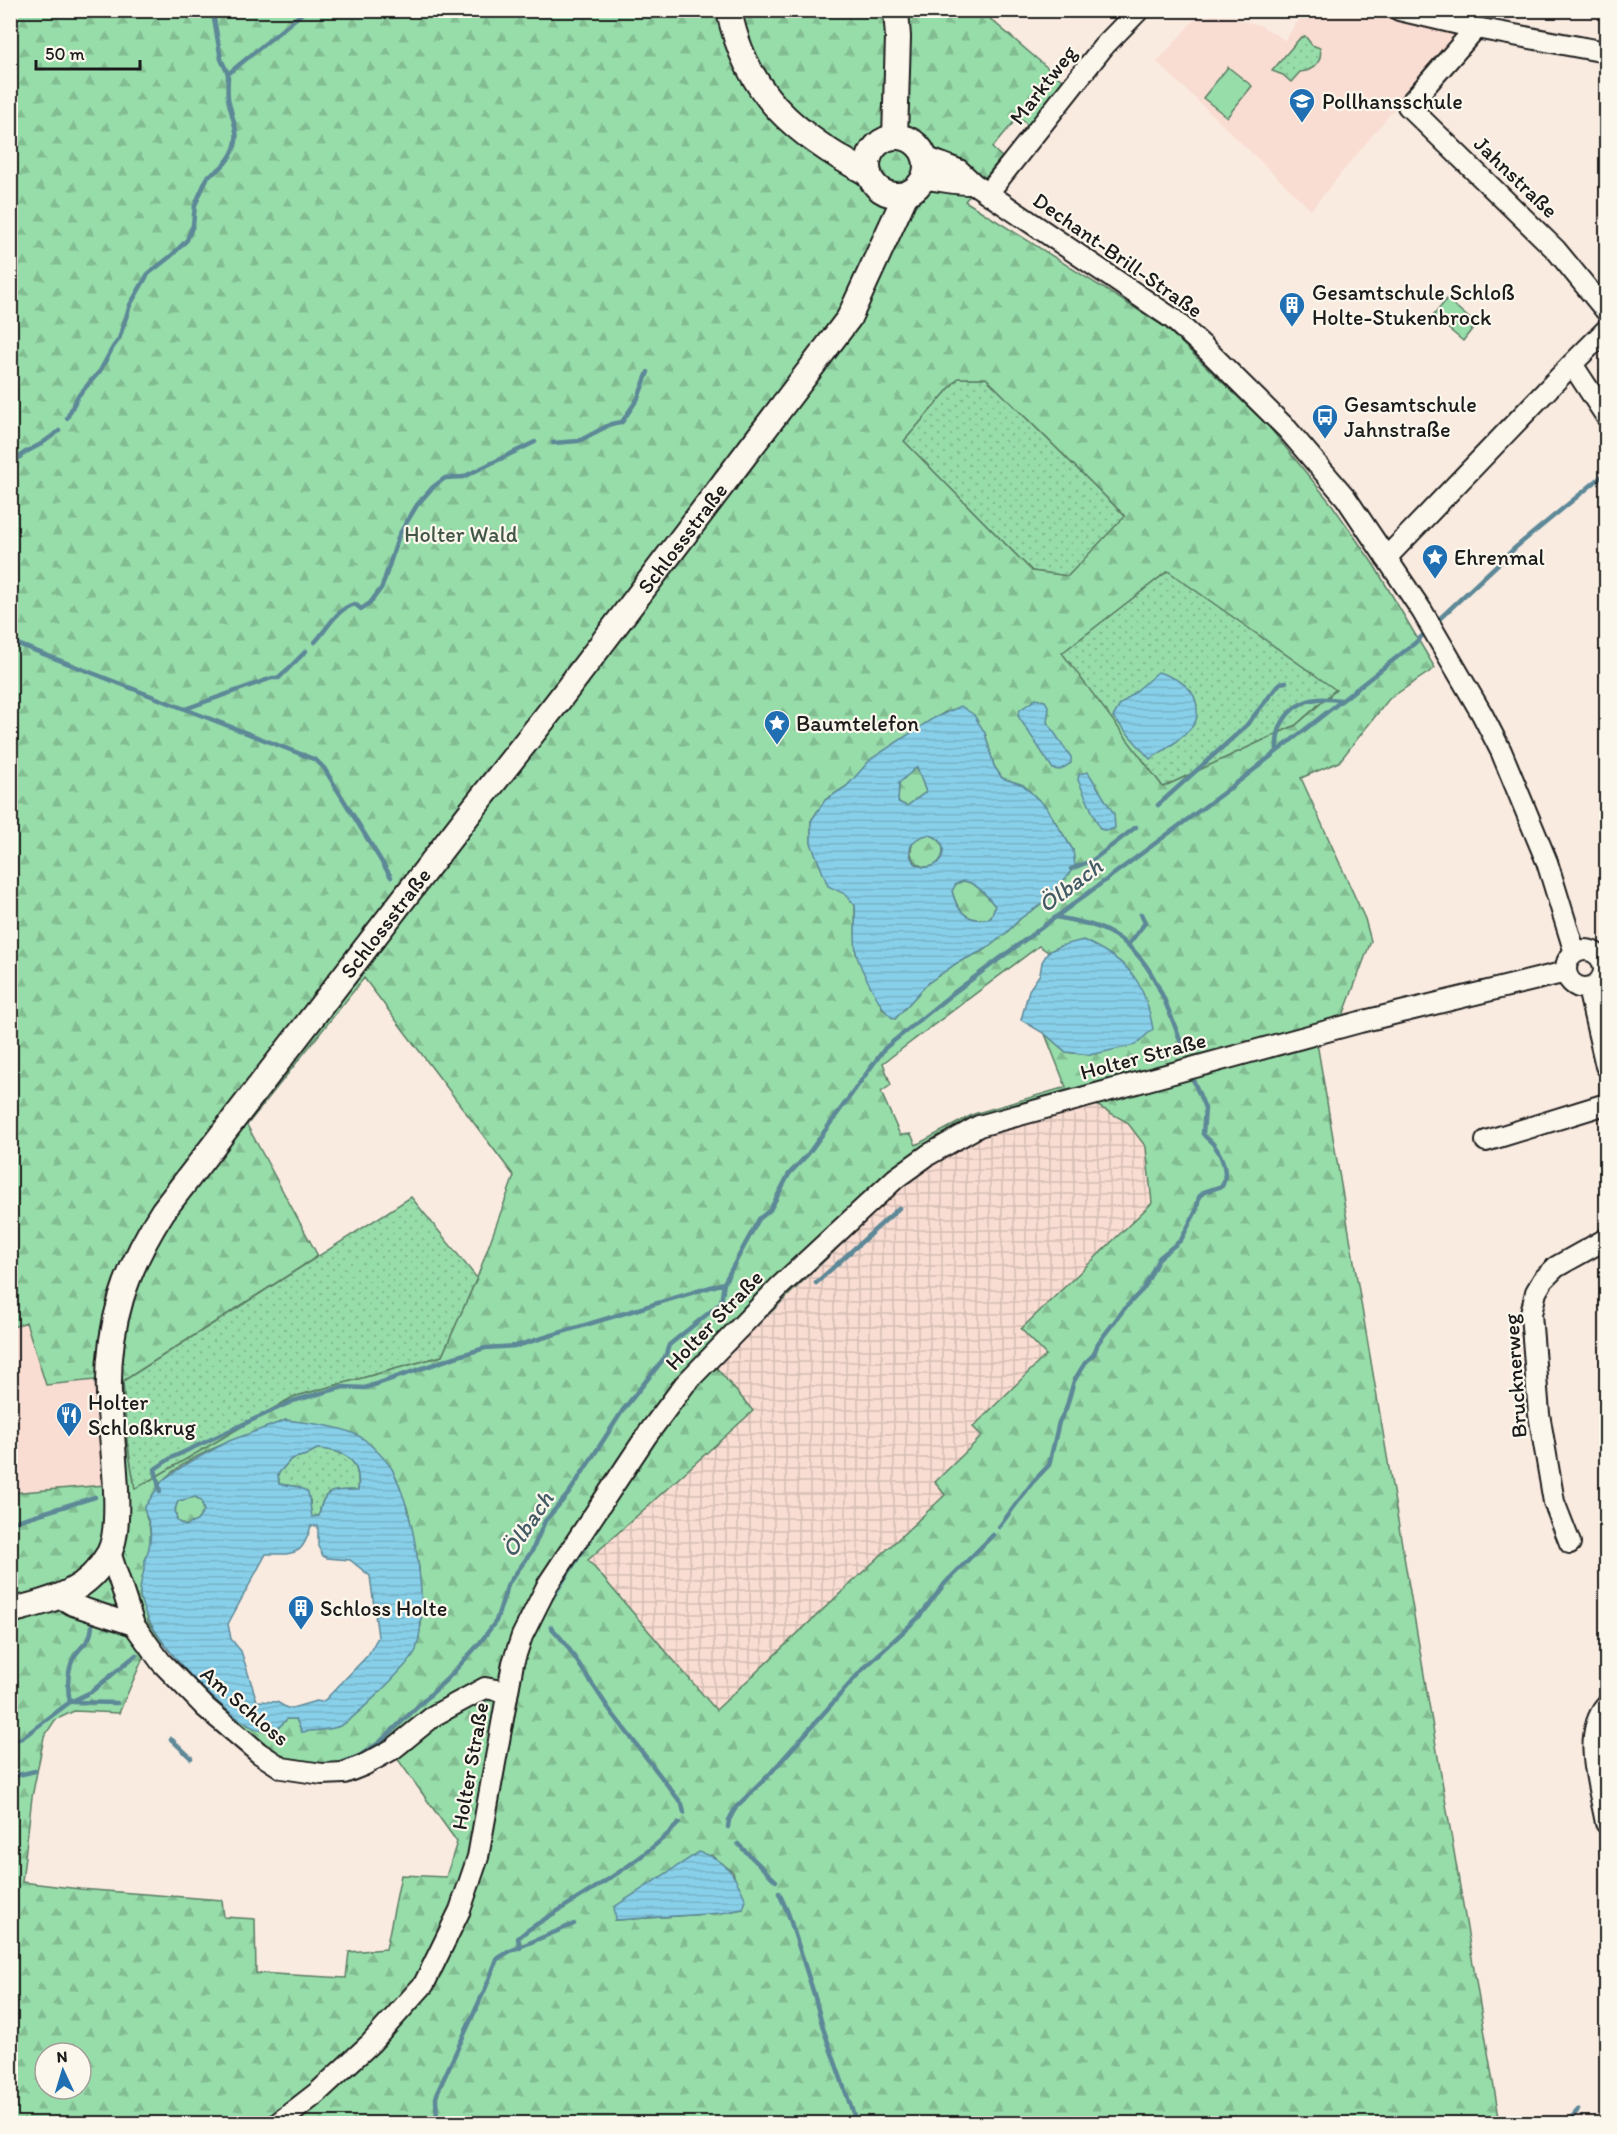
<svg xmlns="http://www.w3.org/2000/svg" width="1617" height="2134" viewBox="0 0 1617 2134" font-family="Itim,sans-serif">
	<defs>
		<pattern id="industrial-grid" width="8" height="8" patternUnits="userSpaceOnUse" patternTransform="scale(1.5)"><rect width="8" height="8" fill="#f9ddd3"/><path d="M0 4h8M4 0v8" fill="none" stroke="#d5bdb5"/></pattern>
		<pattern id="grass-dots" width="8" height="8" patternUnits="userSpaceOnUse" patternTransform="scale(1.5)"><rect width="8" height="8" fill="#97ddaa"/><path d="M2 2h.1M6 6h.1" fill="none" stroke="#82bd92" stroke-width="1.8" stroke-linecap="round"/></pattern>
		<pattern id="forest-firs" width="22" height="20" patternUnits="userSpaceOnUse" patternTransform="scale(1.5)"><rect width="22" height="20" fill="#97ddaa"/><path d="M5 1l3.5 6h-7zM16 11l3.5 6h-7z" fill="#82bd92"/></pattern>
		<pattern id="water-rules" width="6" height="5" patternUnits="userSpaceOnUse" patternTransform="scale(1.5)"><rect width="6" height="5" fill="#88d0e9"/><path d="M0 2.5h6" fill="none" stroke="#75b2c7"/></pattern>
	</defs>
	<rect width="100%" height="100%" fill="#faebe1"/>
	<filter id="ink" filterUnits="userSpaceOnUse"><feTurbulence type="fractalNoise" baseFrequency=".0167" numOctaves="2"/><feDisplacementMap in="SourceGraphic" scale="12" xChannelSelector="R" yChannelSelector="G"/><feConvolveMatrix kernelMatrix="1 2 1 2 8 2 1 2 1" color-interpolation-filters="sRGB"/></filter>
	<g filter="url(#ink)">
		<!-- built -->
		<path fill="#f9ddd3" d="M1305,11H1381L1460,29L1311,210L1157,62L1194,20L1211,15L1228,17L1260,25L1285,40Z
			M26,1321L95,1380L105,1485L11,1493V1328Z"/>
		<!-- industrial -->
		<path fill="url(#industrial-grid)" d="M1089,1101L1127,1122L1146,1147L1152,1203L1021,1329L1047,1355L974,1427L982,1436L935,1482L945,1495L716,1710L588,1560L752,1411L715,1366L904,1184L935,1162L983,1134Z"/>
		<!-- grass -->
		<path fill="url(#grass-dots)" stroke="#5a7c63" stroke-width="1.5" d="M1305,36L1312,45L1320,48C1323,62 1313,71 1300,72L1291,82L1283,75L1272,71L1300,38Z
			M958,378H986L1126,517L1068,576L1032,571L904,441Z
			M1168,571L1336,689L1296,725L1163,787L1061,653Z
			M411,1197L477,1278L442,1356L293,1397L135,1489L127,1441L123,1381Z
			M317,1449C345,1450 361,1459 358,1490C334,1491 322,1487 319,1516L311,1517L310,1500L299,1487L279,1484L278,1474L291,1459L306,1455Z"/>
		<!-- forest -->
		<path fill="url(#forest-firs)" stroke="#5a7c63" stroke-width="1.5" fill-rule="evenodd" d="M11,11H981L1063,81L1029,126L1018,117L992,148L1002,157L965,201L1165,327L1270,428L1333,506L1374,565L1435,668L1389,699L1339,762L1301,778L1365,919L1371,941L1335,1037L1317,1043L1500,2123H11V1493L105,1485L95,1380L46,1385L26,1322L11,1328ZM958,378H986L1125,516L1068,576L1032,571L904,441ZM1168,571L1336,690L1296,725L1163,787L1062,653ZM945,712L985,733L994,766L1002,778L1023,785L1046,807L1073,850L1050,898L1021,918L1006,933L986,949L957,963L928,983L895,1019L883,1009L856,953L855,905L845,894L811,843V821L825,800L847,786L872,759ZM1039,946L1048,952L1060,946L1090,1055L1066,1052L1045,1034L1066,1087L974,1114L916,1145L911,1134L900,1135L881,1092L891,1085L883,1063ZM364,978L514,1176L477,1278L442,1356L293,1397L135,1489L127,1441L123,1381L318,1256L247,1125ZM1089,1101L1127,1122L1146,1147L1152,1203L1021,1329L1046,1355L973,1427L982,1436L935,1482L945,1495L716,1710L588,1560L753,1411L715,1366L904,1184L935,1162L983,1134ZM286,1420L392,1469L408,1510L419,1568L421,1626L302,1732L296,1719H287L274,1732L248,1725L231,1712L253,1738L269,1752L299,1766L342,1767L387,1744L457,1842L446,1877L401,1875L386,1949L349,1952L346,1978L256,1973L255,1919L224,1917L222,1900L80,1889L22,1882L32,1797L44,1737L55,1720L74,1711L119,1713L143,1658L163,1642L148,1622L142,1578L146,1569L145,1558C152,1549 152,1527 146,1517C151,1505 155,1488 164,1479C195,1450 248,1436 286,1420ZM711,1855L733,1872L743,1909L721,1913L616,1920ZM45,2053H81V2089H45Z
			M917,767L926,792L907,806L898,802L899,782Z
			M911 851a16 16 0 1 1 32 0a16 16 0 1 1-32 0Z
			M963,881C976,882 987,896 995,906L991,918C969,924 957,912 952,891L956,884Z
			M195,1497L201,1500L204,1511L197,1521L185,1526L177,1521L175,1509L178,1501Z"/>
		<!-- pitch -->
		<path fill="#97ddaa" stroke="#5a7c63" stroke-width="1.5" d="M1228,67L1252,86L1227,117L1203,98Z
			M1447,299L1476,324L1463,341L1433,316Z"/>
		<!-- water -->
		<path fill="url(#water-rules)" stroke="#5d8897" stroke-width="1.5" fill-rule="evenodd" d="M1158,672C1177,678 1198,688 1197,711C1197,714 1197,717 1196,720C1191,734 1163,751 1150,759L1113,717L1120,705Z
			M1036,699L1045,701L1049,708L1047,722L1071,757V763L1060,770L1053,769L1018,716L1020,710Z
			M961,706L974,715L985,733L994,766L1002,778L1023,785L1046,807L1073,850L1075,866L1050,898L1021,918L1006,933L986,949L957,963L928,983L895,1019C884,1017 858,964 856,952C854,937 856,920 855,905L845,894L828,886L811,843V821L825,800L847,786L871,759L932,719ZM917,767L926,792L907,806L898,802L899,783ZM927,835C942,836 947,849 940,861C916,882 893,843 927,835ZM963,881C976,882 987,896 995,906L991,918C969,924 957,912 952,891L956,884Z
			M1088,772L1114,814L1115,828L1108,831L1100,829L1078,780L1079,774Z
			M1083,940C1129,961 1144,979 1153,1029L1135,1045L1090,1055L1066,1052L1045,1034L1021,1020L1029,990L1040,974L1042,962L1048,952L1060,946Z
			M286,1420C308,1423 348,1426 365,1440C374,1448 388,1461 393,1471C414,1513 430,1605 416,1650C411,1663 356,1717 342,1725C332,1731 313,1730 302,1732L296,1719H287L274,1732C268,1731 261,1731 256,1729C221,1714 142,1632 140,1594C139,1582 146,1571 145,1558C150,1551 152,1531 149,1523C147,1517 145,1514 144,1508L163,1480L188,1463L229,1441ZM317,1449C344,1450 362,1459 358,1490C334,1491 323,1486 319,1516L312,1517L308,1492L299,1487L279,1484L278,1474L291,1459L306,1455ZM195,1497L201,1500L204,1511L197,1521L185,1526L177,1521L175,1509L178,1501ZM311,1526H318V1546L323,1556L327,1558L350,1560L370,1576L378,1637L368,1655L323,1702L316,1701L292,1708H287L277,1702L257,1701L241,1651L231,1639L228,1624L266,1554C295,1554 302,1557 311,1526Z
			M699,1852C727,1859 735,1876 746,1900L743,1909L721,1913L616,1920L614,1907Z"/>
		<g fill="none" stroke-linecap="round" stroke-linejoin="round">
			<!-- stream -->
			<path stroke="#5d8897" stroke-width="4.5" d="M213,13L221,59L228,74
				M67,418L78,396L100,371L113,347L119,339L130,305L148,274L171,256L187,240L193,225L195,205L208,176C224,169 239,150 236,131C234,120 230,109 228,98C227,90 228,82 228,74L306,10
				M553,443L579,441L611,424L622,422L638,398L648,372
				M10,466L24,453L41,444L59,431
				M1435,623L1516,547L1606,473
				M10,641L316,760L324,768L391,877
				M315,642C328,628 336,609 355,604L361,609L370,603L382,587L399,535L417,505L433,487L445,478L463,477L535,442
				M185,709L272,678H279L306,651
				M1277,751C1275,725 1290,702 1318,699C1325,698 1334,700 1342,700
				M1158,805L1246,726L1280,683L1286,682
				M1071,869L1093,860L1136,827
				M1056,917C1066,919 1077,921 1088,924C1151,942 1163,999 1185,1052
				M1127,946L1145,923L1141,914
				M816,1283L899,1208
				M721,1303L740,1296
				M160,1492L155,1469L171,1458L293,1401L343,1387L365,1388L455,1357L485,1348L516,1346L724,1283L759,1219L770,1210L789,1174L808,1154L885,1048L952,994L1242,779L1415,643L1427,631
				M10,1523L95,1497
				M999,1527L1032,1483L1049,1465L1059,1422L1066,1409L1074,1381L1085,1363L1094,1354L1098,1343L1125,1308L1144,1288L1159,1258L1181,1240L1196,1211L1199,1197L1204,1192L1222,1186C1229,1173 1222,1156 1214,1145C1211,1141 1206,1138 1203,1134L1205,1108L1192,1077
				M552,1598L596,1530
				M551,1627L565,1643L609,1709L682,1804L684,1813
				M70,1702L91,1692L136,1655
				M73,1702L117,1703
				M171,1739L191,1758
				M10,1741L22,1738L70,1702C67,1688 67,1666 76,1654C85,1642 91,1641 92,1625
				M338,1764L359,1756L380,1742L447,1679L479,1644L496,1621L508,1584L532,1551L545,1521L569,1493L623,1410L665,1357L669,1345L721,1303L724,1283
				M10,1777L35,1771
				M728,1827L729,1820L736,1807L768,1776L861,1671L919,1617L946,1582L993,1535
				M738,1844L776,1881
				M779,1893L788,1913L814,1994L823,2028L857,2124
				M520,1948L518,1938L528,1930C579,1896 637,1867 679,1823
				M437,2124L436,2098L438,2091L486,1987L497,1959L510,1951L574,1924
				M1566,2124L1578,2110"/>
			<!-- minor casing -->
			<g stroke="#1c1c1c" stroke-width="24">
				<path id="minor" d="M1399,10L1476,28L1606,52
					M1476,28L1408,106L1556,250L1606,311
					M925,157L959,170L974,184L1173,319L1205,348L1287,429L1346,498L1422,611L1482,714L1501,751L1547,862L1575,953
					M924,179C941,180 957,185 974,184
					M988,193L1104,46L1139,10
					M1572,364L1606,416
					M1386,558L1572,364L1606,330
					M1566 969a19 19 0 1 1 38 0a19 19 0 1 1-38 0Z
					M1588,988L1606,1066
					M1486,1141L1606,1104
					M1570,1543L1554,1502L1539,1414L1531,1314L1536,1292L1543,1280L1556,1267L1606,1239
					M110,1552L134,1625L161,1662L206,1708L259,1753L282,1768L322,1774L344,1773L364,1765L393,1749L435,1715L485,1688L507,1692
					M59,1597L73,1605L134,1625
					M1606,1706C1581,1735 1600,1788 1606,1823
					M277,2124L317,2093L371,2043L424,1984L460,1910L478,1857L513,1663L522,1636L548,1584L647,1435L685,1384L780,1286L896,1178L928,1155L979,1126L1360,1022L1566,972"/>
			</g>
			<!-- major casing -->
			<g stroke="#1c1c1c" stroke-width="28">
				<g id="major">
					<path d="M729,10C745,94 797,136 869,174"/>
					<path d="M895,137L898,37L896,10"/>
					<circle cx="897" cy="166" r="29"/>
					<path id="s1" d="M10,1611C52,1600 86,1594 109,1553C125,1524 110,1432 109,1395C107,1325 125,1270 163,1211L472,810L556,704L849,318L906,194"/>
				</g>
			</g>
			<!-- minor -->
			<use href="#minor" stroke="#fbf7ec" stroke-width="20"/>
			<!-- major -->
			<use href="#major" stroke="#fbf7ec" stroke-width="24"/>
		</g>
	</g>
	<!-- icons -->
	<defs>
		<g id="school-pin" transform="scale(1.35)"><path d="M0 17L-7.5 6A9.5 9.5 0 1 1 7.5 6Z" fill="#1f6fb2" stroke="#fbf7ec"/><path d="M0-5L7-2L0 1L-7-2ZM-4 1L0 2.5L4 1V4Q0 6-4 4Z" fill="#fff"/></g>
		<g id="building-pin" transform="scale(1.35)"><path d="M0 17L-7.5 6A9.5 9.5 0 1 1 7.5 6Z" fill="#1f6fb2" stroke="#fbf7ec"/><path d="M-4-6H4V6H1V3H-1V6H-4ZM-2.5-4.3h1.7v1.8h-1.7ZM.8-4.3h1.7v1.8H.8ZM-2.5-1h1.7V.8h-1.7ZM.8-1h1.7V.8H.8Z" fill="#fff"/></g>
		<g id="bus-pin" transform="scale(1.35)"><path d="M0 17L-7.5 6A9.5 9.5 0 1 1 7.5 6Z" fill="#1f6fb2" stroke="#fbf7ec"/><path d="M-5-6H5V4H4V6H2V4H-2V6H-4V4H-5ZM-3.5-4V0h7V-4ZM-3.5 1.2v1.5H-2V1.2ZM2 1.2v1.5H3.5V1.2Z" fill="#fff"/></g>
		<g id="sight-pin" transform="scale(1.35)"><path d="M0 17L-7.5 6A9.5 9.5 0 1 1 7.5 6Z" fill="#1f6fb2" stroke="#fbf7ec"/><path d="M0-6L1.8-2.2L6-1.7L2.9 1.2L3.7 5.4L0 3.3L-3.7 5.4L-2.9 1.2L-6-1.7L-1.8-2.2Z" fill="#fff"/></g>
		<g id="restaurant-pin" transform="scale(1.35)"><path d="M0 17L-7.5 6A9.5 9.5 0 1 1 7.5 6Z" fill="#1f6fb2" stroke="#fbf7ec"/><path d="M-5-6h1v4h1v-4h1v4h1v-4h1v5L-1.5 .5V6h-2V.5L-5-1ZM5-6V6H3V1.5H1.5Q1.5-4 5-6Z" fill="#fff"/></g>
	</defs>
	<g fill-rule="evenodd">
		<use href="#school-pin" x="1302" y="101"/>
		<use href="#building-pin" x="1292" y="305"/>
		<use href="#bus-pin" x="1325" y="417"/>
		<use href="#sight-pin" x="1435" y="557"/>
		<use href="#sight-pin" x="777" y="723"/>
		<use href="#restaurant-pin" x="69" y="1415"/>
		<use href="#building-pin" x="301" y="1608"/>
	</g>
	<g text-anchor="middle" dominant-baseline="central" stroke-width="4.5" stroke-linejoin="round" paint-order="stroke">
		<!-- street labels -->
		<g font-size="22" fill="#1c1c1c" stroke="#fbf7ec">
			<text transform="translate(1043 85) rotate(-52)">Marktweg</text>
			<text transform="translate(1516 177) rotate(44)">Jahnstraße</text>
			<text transform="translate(1118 255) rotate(35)">Dechant-Brill-Straße</text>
			<text stroke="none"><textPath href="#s1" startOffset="1323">Schlossstraße</textPath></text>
			<text stroke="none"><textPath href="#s1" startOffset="837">Schlossstraße</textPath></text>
			<text transform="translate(1143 1056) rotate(-15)">Holter Straße</text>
			<text transform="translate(714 1320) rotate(-46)">Holter Straße</text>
			<text transform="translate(1515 1376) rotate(-94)">Brucknerweg</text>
			<text transform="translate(245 1706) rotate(41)">Am Schloss</text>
			<text transform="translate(470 1766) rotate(-80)">Holter Straße</text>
		</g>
		<!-- poi labels -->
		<g font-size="22" fill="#1c1c1c" stroke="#fbf7ec" text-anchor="start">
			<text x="1322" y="101">Pollhansschule</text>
			<text x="1312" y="292">Gesamtschule Schloß<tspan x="1312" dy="25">Holte-Stukenbrock</tspan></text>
			<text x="1344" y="404">Gesamtschule<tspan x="1344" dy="25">Jahnstraße</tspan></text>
			<text x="1454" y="557">Ehrenmal</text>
			<text x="796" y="723">Baumtelefon</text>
			<text x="88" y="1402">Holter<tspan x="88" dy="25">Schloßkrug</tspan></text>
			<text x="320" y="1608">Schloss Holte</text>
		</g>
		<!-- park labels -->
		<g font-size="22" fill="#415647" stroke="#fbf7ec">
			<text x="461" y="534">Holter Wald</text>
		</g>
		<!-- water labels -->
		<g font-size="24" font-style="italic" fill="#425b64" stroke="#fbf7ec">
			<text transform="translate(1070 885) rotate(-37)">Ölbach</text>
			<text transform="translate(527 1524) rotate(-56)">Ölbach</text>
		</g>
	</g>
	<!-- margin -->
	<rect width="1617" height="2134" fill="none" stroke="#fbf7ec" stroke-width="36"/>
	<rect x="18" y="18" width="1581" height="2098" fill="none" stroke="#1c1c1c" stroke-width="2" filter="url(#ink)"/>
	<!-- north arrow -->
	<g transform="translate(63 2071) rotate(356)"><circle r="28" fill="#fbf7ec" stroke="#a29f99" stroke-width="1.5"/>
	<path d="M0-4.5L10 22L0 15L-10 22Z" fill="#1f6fb2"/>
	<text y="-9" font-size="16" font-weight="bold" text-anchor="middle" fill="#1c1c1c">N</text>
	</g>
	<!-- scale -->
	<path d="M36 60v9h104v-9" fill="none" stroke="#1c1c1c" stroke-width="3"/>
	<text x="45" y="60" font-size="18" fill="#1c1c1c" stroke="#fbf7ec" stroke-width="4.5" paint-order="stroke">50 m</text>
</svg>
